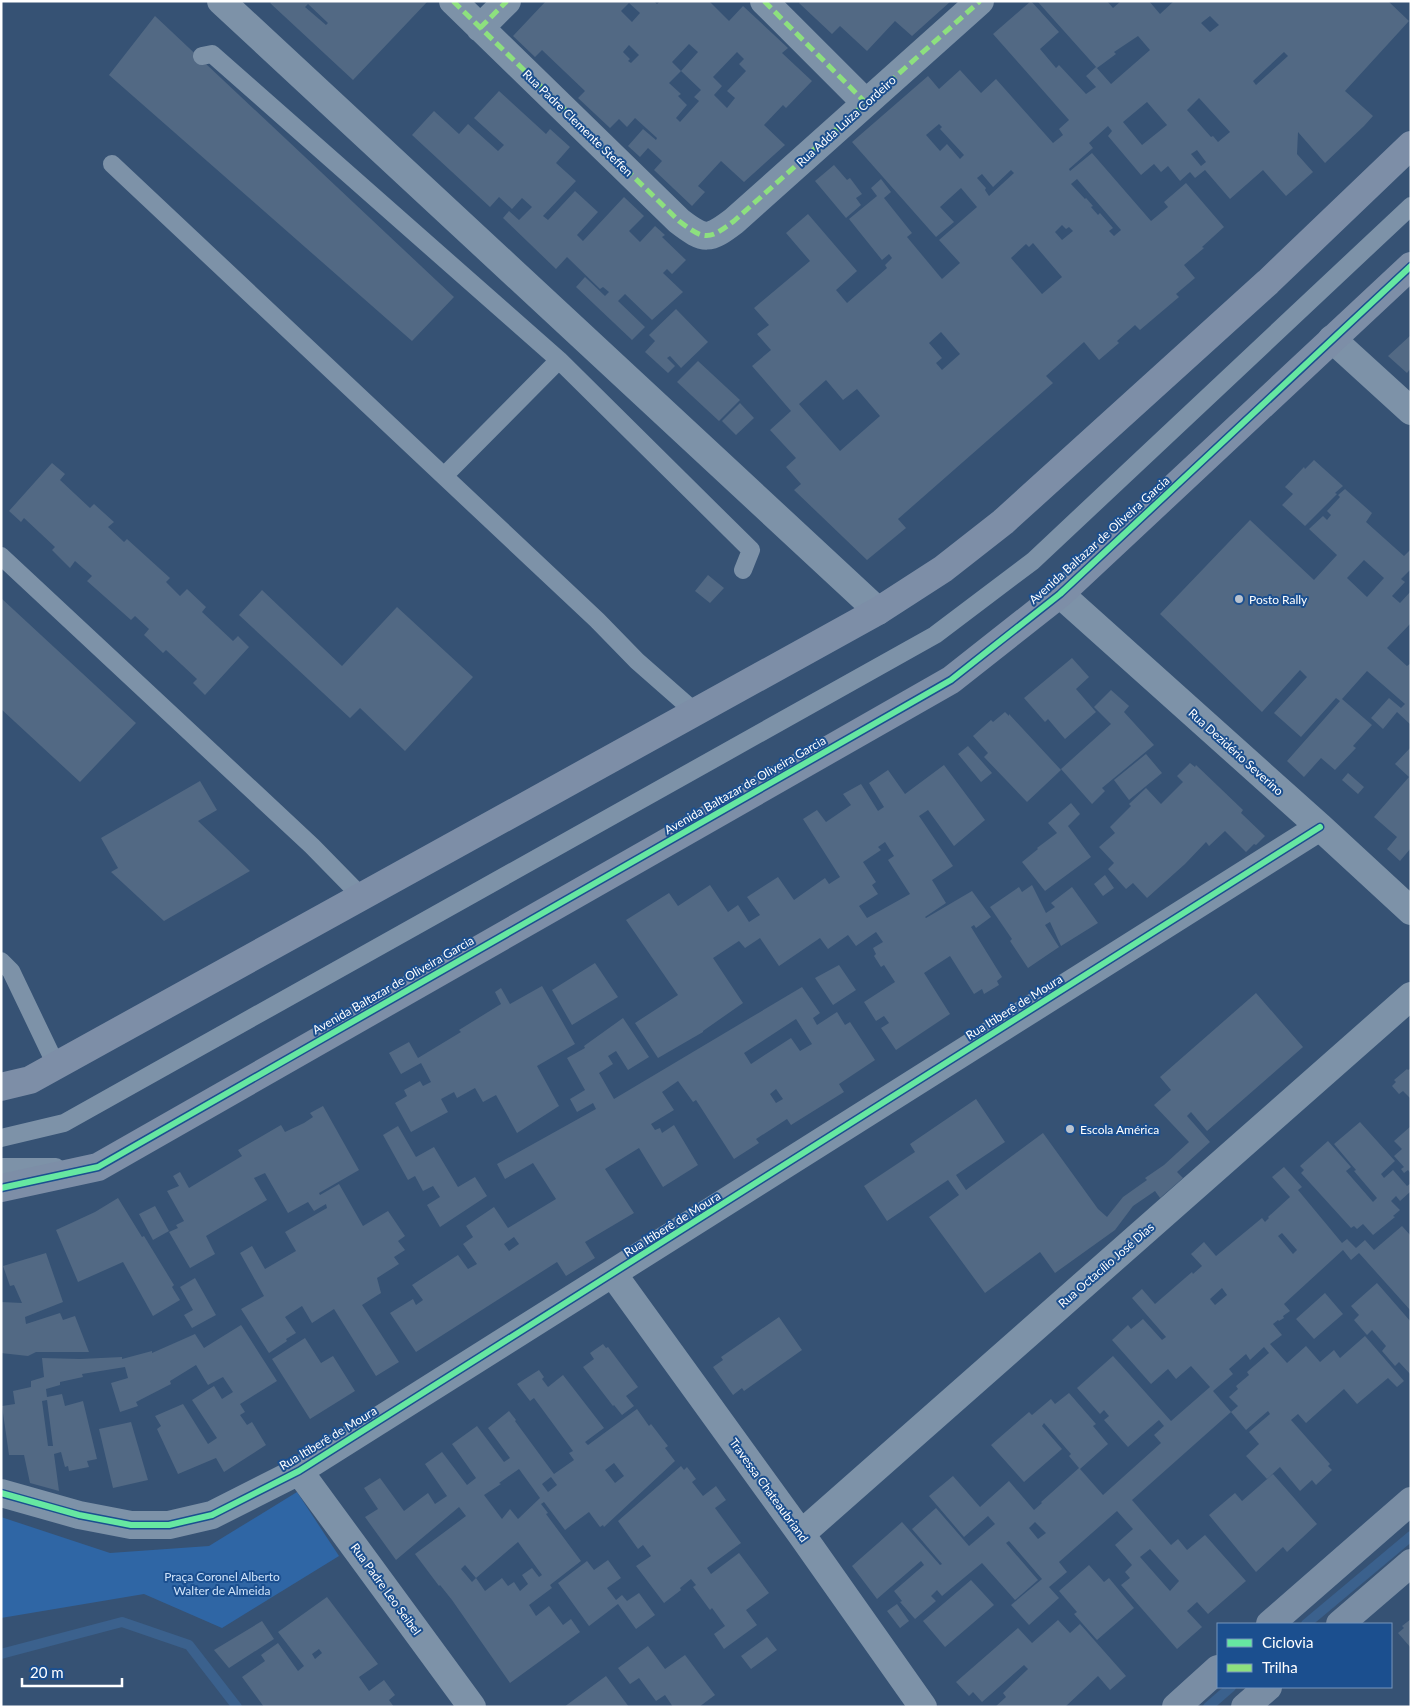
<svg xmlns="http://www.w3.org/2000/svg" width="1412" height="1708" viewBox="0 0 1412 1708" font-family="Lato,sans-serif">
	<rect width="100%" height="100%" fill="#365274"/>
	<!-- green -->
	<path fill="#2f66a5" d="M297,1492L339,1556L222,1628L144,1594L1,1618V1517L110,1553L209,1546Z"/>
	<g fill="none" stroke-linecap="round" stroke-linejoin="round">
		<!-- stream -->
		<path stroke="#3b618d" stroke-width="10" d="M1306,1624L1411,1536
			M1,1654L122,1622L189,1645L237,1707
			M1208,1707L1231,1687"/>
	</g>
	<!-- building -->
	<path fill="#526984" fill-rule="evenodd" d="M272,1H428L353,80L270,3ZM308,4L328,23L326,25L305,7Z
		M546,1H654L657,4L660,1H709L729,21L743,6L788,48L782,53L812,81L786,108L783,105L764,125L785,145L744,182L721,161L698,186L705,192L692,206L654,170L662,161L648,148L640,157L628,146L643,129L656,140L657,138L635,118L627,127L619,119L610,128L578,98L585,91L542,50L535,57L513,36ZM629,3L640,13L632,22L621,11ZM689,44L698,52L681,71L701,90L694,97L699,101L680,122L676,118L687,105L678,96L681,94L669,83L681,71L672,62ZM629,45L639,55L631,63L628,61L630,59L623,52ZM737,52L744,59L739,64L746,71L727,91L735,98L727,108L714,95L722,86L713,77Z
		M801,1H951L912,36L895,21L867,51L840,26L832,34L799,3Z
		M1031,1L1059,32L1040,49L1056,68L1059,65L1086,94L1096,87L1086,76L1096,67L1111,84L1150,50L1138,36L1114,52L1116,54L1097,68L1038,2L1039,1H1107L1113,8L1121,1H1149L1160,14L1174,1H1388L1409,21L1345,91L1373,116L1364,126L1325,163L1298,132L1297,154L1313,172L1286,196L1263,170L1230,199L1205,170L1195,178L1190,172L1180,181L1168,166L1161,172L1154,164L1141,175L1108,136L1112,131L1108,126L1089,143L1093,148L1069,169L1070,171L1092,153L1151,221L1168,207L1164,202L1186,183L1224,227L1202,247L1204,248L1184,265L1195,278L1176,294L1179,297L1140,330L1135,325L1117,341L1119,343L1099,360L1084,342L1046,376L1053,383L898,519L906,528L867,560L794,490L801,484L786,467L796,458L770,430L791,411L752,366L771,350L757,334L769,325L754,308L810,261L786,233L808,214L857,271L836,290L847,303L887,268L885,265L892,258L889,254L882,260L849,219L877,196L871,188L881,179L891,192L884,198L912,233L907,237L942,279L960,263L939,240L977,207L961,188L940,207L954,222L936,237L852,142L928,76L939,89L960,70L981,93L996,79L1053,143L1063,135L1059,129L1069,120L993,34ZM1210,16L1219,25L1210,32L1201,23ZM1284,52L1288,56L1256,85L1253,81ZM1199,98L1230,132L1218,142L1213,136L1211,137L1187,110ZM1147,102L1167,125L1142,145L1123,122ZM939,124L942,127L940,129L964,155L960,159L947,144L940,151L926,135ZM1197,150L1206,162L1201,166L1191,154ZM1011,170L1014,173L989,196L985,190L986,188L977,178L982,174L993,187ZM1077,179L1121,230L1114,236L1109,231L1113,228L1100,213L1098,215L1091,207L1093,206L1086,198L1085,199L1071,184ZM1062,225L1066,229L1069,227L1073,231L1062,240L1055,232ZM1033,243L1062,277L1042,294L1011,258L1026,244L1029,247ZM941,332L960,354L942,370L936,363L942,358L929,343ZM826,380L843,400L857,389L880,416L840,451L799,404Z
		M155,16L454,297L412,341L109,75Z
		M499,91L546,134L550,129L570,147L556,163L576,181L543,216L548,220L575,191L598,212L577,235L583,241L624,197L644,216L629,231L640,242L655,226L665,235L662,237L686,260L672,274L667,269L663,273L683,292L652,320L625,294L618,301L645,327L632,340L576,287L585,277L605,296L609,292L603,287L600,289L567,257L556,269L503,218L509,211L519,220L532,207L522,198L512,209L499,197L490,207L412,135L434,111L459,134L468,124L498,151L504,145L474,118Z
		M834,165L847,180L850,178L862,194L856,198L861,205L846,218L815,181Z
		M676,309L708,342L681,368L670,356L667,358L675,366L668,373L645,352L655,341L649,335Z
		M1411,335V368L1407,373L1388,356Z
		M698,361L740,400L719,421L677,382Z
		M740,403L754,418L736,435L722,421Z
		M1314,460L1343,486L1335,493L1337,494L1305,526L1282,505L1293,494L1285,487L1304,467L1305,469Z
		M52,463L65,474L60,480L90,508L94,504L114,522L108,527L124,542L127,539L170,578L166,582L180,596L187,589L206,607L202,612L233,641L238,636L249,647L205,695L193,683L197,679L166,650L163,653L144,635L149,629L135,616L131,620L87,581L92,576L75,561L70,568L52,550L55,547L24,518L21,522L9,511Z
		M1345,489L1372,513L1366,522L1404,556L1411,549V571L1410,570L1401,579L1405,582L1392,596L1400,603L1411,591V623L1387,648L1407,666L1411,663V725L1397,712L1383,729L1371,718L1389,698L1401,708L1405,704L1367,671L1342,699L1372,725L1353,746L1356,748L1335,770L1321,758L1304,777L1287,761L1340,701L1336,698L1301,737L1274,713L1307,677L1300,670L1262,712L1160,614L1250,520L1314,580L1337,555L1309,529L1323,516L1327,520L1331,515L1327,511L1340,497L1338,495ZM1364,560L1384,578L1367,597L1347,578Z
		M708,575L724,588L710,603L695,591Z
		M262,590L342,666L397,607L473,677L405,751L360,708L350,718L239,615Z
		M1,598L136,723L80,782L1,709Z
		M1072,658L1089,677L1076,689L1096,712L1065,739L1048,719L1045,722L1024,698Z
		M1111,690L1129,706L1124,712L1154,745L1102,788L1105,791L1092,804L1061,769L1111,724L1094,707Z
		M1005,712L1009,716V714L1061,770L1027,802L984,757L988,753L973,736L991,720L993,722Z
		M968,746L992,773L981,782L958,754Z
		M1411,747V848L1400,861L1387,849L1397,837L1374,817L1409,777L1395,764Z
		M1146,754L1162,773L1129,800L1114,780Z
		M1190,763L1195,767L1196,765L1243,810L1241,813L1265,836L1256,845L1254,844L1246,852L1225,831L1209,846L1206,842L1185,864L1147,898L1133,883L1126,889L1108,869L1114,863L1099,847L1115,833L1110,827L1131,806L1129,804L1146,788L1161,804L1183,782L1177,776Z
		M944,765L985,820L954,846L928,810L919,816L953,866L932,880L946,903L925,917L926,918L972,891L991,917L976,928L974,925L971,927L1002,977L997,981L999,985L984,994L982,989L974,994L950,956L924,973L950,1014L896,1050L881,1028L889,1023L884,1016L876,1021L864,1002L895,982L884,965L881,967L874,956L876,954L873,948L883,942L876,932L856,946L848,935L828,949L820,938L779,966L760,938L745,948L739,941L713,958L743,1003L703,1031V1032L658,1058L635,1023L678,995L626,920L669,893L678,906L710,885L728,912L738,905L749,922L760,915L747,897L778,877L794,900L825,878L829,884L840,877L803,819L817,810L826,822L851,805L843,794L861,784L878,811L884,807L869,783L888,770L905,794ZM885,842L894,856L888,860L910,894L867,918L859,906L878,894L872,885L876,882L863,862L881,850L878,847Z
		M1348,773L1364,787L1358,794L1342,780Z
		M200,781L217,810L198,821L250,871L164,921L111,872L118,868L101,838Z
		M1071,803L1080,814L1068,826L1091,857L1045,891L1022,862L1038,849L1037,848L1057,833L1048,823Z
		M1105,875L1114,888L1103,896L1094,884Z
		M1032,885L1046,913L1055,907L1051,903L1072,887L1098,923L1061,946L1050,922L1045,925L1059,947L1028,968L1010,941L1012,939L990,907L1019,887L1022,892Z
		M595,963L618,997L572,1025L552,990Z
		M839,965L856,990L833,1005L815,978Z
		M542,986L575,1044L537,1066L559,1106L517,1133L496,1095L483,1102L475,1088L457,1098L454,1092L441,1099L448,1112L411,1132L395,1103L407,1096L404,1090L420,1081L423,1086L431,1082L421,1063L401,1074L389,1053L409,1042L418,1058L461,1032L459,1030L501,1004L495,992L501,988L510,1004Z
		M802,987L820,1013L813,1018L817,1025L837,1012L845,1025L850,1022L875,1060L839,1084L844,1092L791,1125L787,1119L756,1139L759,1143L734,1159L696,1100L693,1102L678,1081L662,1092L674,1110L651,1124L655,1130L660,1128L662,1133L674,1125L698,1165L663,1187L639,1148L605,1169L634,1213L585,1242L595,1258L566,1276L557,1262L416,1352L390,1313L413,1299L416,1305L423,1300L412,1285L458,1255L468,1269L477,1264L463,1244L473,1237L466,1226L494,1207L508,1228L556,1199L533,1163L505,1179L497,1164L596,1109L593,1103L577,1112L570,1099L585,1090L567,1058L585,1048L584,1046L623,1018L649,1057L628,1070L616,1051L608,1056L613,1064L599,1073L614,1099ZM796,1019L812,1044L800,1051L791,1038L751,1064L744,1053ZM776,1089L783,1099L776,1103L770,1094ZM514,1237L519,1244L509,1251L504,1244Z
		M1256,993L1303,1047L1207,1131L1191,1112L1187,1116L1210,1142L1177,1172L1183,1178L1160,1198L1155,1191L1133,1206L1115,1230L1055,1273L1040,1252L985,1293L929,1217L959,1195L948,1180L887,1221L864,1186L915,1152L910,1144L976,1099L1005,1142L956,1175L966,1190L1043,1133L1098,1209L1107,1217L1123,1197L1147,1180L1145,1178L1164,1165L1189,1142L1154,1105L1171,1090L1160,1077Z
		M1411,1068V1099L1403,1091L1399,1094L1392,1086L1396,1082L1394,1080L1407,1069L1408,1070Z
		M323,1106L359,1170L319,1193L320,1195L339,1184L363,1226L388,1211L405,1236L398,1241L405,1250L394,1257L399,1264L377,1278L381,1293L362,1305L399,1362L376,1376L334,1309L312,1323L302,1306L285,1317L296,1333L286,1339L287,1341L269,1353L241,1309L264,1296L240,1253L252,1246L265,1269L296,1251L285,1232L327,1208L326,1204L314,1211L308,1202L288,1213L265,1173L254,1178L267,1200L206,1236L215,1254L190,1268L169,1232L178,1228L176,1225L184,1221L167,1191L179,1186L173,1176L180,1172L189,1188L242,1156L238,1150L281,1125L285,1132L304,1123L313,1117L310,1113Z
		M1360,1122L1395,1161L1381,1174L1384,1178L1393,1170L1407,1186L1411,1183V1194L1410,1192L1400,1201L1396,1196L1391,1201L1400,1210L1393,1216L1395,1217L1373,1235L1363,1224L1357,1229L1354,1226L1351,1228L1301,1173L1304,1170L1300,1166L1328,1141L1351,1167L1346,1171L1373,1202L1377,1198L1354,1171L1356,1170L1334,1144Z
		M398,1126L416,1157L434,1147L458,1187L475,1177L487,1196L440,1227L427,1205L440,1197L433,1186L423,1191L415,1176L408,1180L383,1135Z
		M1411,1126V1174L1408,1170L1404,1173L1401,1169L1404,1167L1394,1156L1402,1149L1394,1141Z
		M1284,1167L1302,1187L1298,1190L1342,1243L1347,1239L1356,1248L1365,1240L1374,1250L1402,1226L1411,1236V1311L1359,1253L1351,1260L1343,1250L1284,1304L1290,1311L1283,1316L1284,1318L1279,1321L1278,1320L1273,1324L1282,1335L1270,1344L1287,1363L1306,1346L1320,1362L1334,1350L1340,1358L1365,1336L1404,1381L1397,1387L1388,1378L1357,1404L1344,1389L1306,1423L1298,1414L1291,1420L1330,1464L1328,1466L1332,1470L1316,1485L1312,1480L1300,1491L1280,1467L1267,1479L1246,1456L1259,1444L1249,1432L1270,1414L1268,1411L1246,1430L1231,1412L1132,1500L1171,1545L1178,1539L1187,1550L1205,1535L1246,1581L1208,1614L1197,1602L1187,1611L1202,1627L1177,1649L1121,1585L1130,1578L1125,1572L1132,1565L1115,1545L1133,1529L1117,1511L1059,1562L1067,1572L1049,1587L1059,1598L1029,1625L1011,1605L1042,1579L1009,1541L1006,1543L1038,1580L1015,1600L982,1563L942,1596L937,1590L931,1596L936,1601L915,1619L900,1602L902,1601L894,1591L924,1565L921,1561L877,1599L852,1566L902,1522L940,1565L942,1564L912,1529L936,1508L969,1546L995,1524L988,1516L964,1537L929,1496L953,1476L980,1507L1009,1481L1034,1510L1042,1503L1041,1502L1079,1468L1069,1456L1071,1454L1044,1423L1042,1426L1062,1449L1024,1482L991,1445L1029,1412L1032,1415L1051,1399L1055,1404L1069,1393L1096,1424L1093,1426L1108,1444L1080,1469L1103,1495L1161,1443L1154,1435L1164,1426L1159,1420L1128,1447L1104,1420L1109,1416L1104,1410L1100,1414L1077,1388L1113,1356L1171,1421L1210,1387L1191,1366L1176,1379L1168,1369L1151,1384L1112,1340L1128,1325L1131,1329L1143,1319L1162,1340L1166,1337L1132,1298L1142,1289L1155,1304L1192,1272L1193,1274L1202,1266L1191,1254L1204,1242L1216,1256L1262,1218L1265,1222L1269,1218L1268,1217L1290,1197L1272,1177ZM1282,1233L1297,1250L1293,1254L1278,1236ZM1222,1288L1227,1295L1215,1305L1210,1299ZM1264,1347L1269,1353L1247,1372L1249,1375L1236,1386L1238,1389L1229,1397L1238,1406L1231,1412L1213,1391L1233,1374L1229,1369L1246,1354L1250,1360ZM1035,1522L1046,1533L1038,1539L1029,1528ZM1150,1549L1179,1581L1170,1591L1140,1557Z
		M118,1198L142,1237L144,1236L174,1285L172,1287L180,1300L153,1316L123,1262L78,1282L56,1230L95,1212Z
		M155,1206L169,1231L153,1240L139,1214Z
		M46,1253L63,1302L25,1317L26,1324L60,1313L63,1320L75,1316L89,1352H36L28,1356L1,1353V1302L22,1303L14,1285L10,1286L3,1266Z
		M195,1278L216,1315L192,1328L184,1315L193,1310L180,1287Z
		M1377,1283L1411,1322V1375L1399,1362L1395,1366L1382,1351L1386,1346L1372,1330L1367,1335L1354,1320L1359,1315L1351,1306Z
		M1325,1293L1343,1314L1314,1339L1296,1319Z
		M779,1317L802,1350L744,1391L742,1388L733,1395L713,1367L723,1360L721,1357Z
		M241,1325L277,1381L240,1404L245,1412L240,1415L247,1425L252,1422L266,1445L224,1472L216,1458L178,1474L157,1429L161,1426L155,1416L183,1404L208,1444L217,1438L192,1400L214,1386L222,1399L233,1392L223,1377L208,1385L196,1365L170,1381L171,1384L136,1402L138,1406L120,1412L111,1383L128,1378L125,1367L82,1374L83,1377L60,1382V1385L46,1389L47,1397L62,1394L65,1406L83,1401L97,1459L87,1461L89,1467L69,1471L68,1466L65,1467L61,1452L54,1454L59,1491L30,1483L24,1455H9L2,1406L15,1404L13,1391L31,1387V1381L44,1377L42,1358L80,1359L122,1357V1359L152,1351V1353L195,1334L204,1348ZM47,1400L53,1446H48L42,1401Z
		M305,1338L321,1363L333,1356L355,1391L310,1419L272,1359Z
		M603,1344L606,1348L608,1347L638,1387L626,1396L634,1406L622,1415L614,1405L613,1406L583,1367L594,1359L590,1353Z
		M539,1370L544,1377L542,1379L548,1387L563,1375L604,1428L585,1442L588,1445L637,1409L649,1426L651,1424L668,1446L665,1448L675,1461L604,1527L603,1525L600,1527L589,1512L565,1530L544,1502L541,1504L548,1513L546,1514L581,1561L550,1585L552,1588L529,1605L536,1616L549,1606L563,1625L571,1619L580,1632L510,1683L452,1600L440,1585L439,1586L415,1554L466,1516L459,1507L396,1560L365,1517L378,1509L364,1488L380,1478L404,1511L428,1493L435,1504L447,1496L425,1464L442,1452L467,1485L476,1478L452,1444L477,1426L504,1462L510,1458L488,1428L509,1411L516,1420L515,1421L554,1474L574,1460L569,1453L573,1451L534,1398L530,1401L517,1384ZM614,1463L624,1476L615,1483L605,1470ZM519,1469L540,1498L518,1519L510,1509L502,1519L484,1495L501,1484L499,1483ZM551,1477L557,1485L548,1492L542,1484ZM518,1542L542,1575L539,1577L532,1568L522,1575L528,1584L520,1591L514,1582L508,1586L502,1578L485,1591L476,1578L472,1582L461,1569L465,1565L476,1578Z
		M131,1422L148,1480L113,1488L99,1429Z
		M681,1466L684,1470L687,1467L696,1479L692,1482L703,1496L716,1486L726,1500L715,1508L741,1543L707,1568L711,1574L739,1553L769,1593L746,1610L757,1625L724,1649L714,1634L725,1626L712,1608L710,1610L693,1587L696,1585L691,1579L680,1588L681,1590L664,1603L636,1566L651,1556L643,1545L638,1549L618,1521Z
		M1273,1474L1317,1524L1287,1552L1283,1547L1256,1572L1209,1515L1235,1493L1242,1501Z
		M608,1560L621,1578L607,1588L616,1600L622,1595L627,1601L639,1593L655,1615L636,1629L618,1604L589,1626L558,1583L587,1561L594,1570Z
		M1089,1565L1104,1582L1109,1578L1134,1608L1097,1640L1074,1614L1077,1612L1059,1591Z
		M971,1580L994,1605L945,1647L923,1621Z
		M327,1597L378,1664L359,1677L369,1691L384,1680L395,1695L389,1700L394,1707H264L242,1677L265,1661L261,1655L278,1643L298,1671L304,1666L278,1632ZM319,1649L322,1653L315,1659L312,1654Z
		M897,1604L909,1621L900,1628L887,1611Z
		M1411,1619V1648L1398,1633L1404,1628L1402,1626Z
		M1058,1620L1070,1633L1080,1624L1126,1676L1110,1690L1098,1676L1065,1707H995L1006,1697L1003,1693L1028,1669L1024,1665L982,1702L973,1692L969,1696L956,1682L1018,1628L1032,1643Z
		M262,1621L274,1639L229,1668L214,1650Z
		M767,1637L777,1650L751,1669L741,1656Z
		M648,1646L665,1669L685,1655L715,1695L699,1707H673L665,1695L656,1701L639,1678L630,1684L618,1668Z
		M606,1676L629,1707H564Z"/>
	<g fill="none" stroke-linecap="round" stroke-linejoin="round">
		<!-- lane -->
		<path stroke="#7d92a8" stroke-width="18" d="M202,56L212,54L559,360
			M112,164L597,620L637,661L695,712
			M444,476L559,360L751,550L743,570
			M1,556L312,846L361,896
			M1,961L11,971L56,1065
			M1,1138L64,1123L935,635L1033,561L1411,206
			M1,1167H56"/>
		<!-- street -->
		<path stroke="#7d92a8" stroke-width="28" d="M221,1L878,611
			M453,1L679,221C705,241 709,240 734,221L980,1
			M764,1L866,103
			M480,28L507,1
			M1332,339L1411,411
			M1060,594L1320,827L1411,911
			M613,1274L801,1534L923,1707
			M299,1471L472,1707
			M1,1493L79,1515L131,1525H169L212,1515L299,1471L1320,827
			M801,1534L1411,996"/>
		<!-- secondary -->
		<path stroke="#798da4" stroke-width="28" d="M1270,1624L1411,1501
			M1340,1624L1411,1563
			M1176,1707L1218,1669
			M1245,1707L1268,1687"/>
		<!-- primary -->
		<path stroke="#7d8ea7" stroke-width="28" d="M1,1087L30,1080L878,611L943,569L1003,522L1268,282L1411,145
			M1,1188L98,1167L951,680L1060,594L1411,266"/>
		<!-- quiet -->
		<path stroke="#8de07e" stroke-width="5" stroke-dasharray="10 5" stroke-linecap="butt" d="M453,1L679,221C705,241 709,240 734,221L980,1
			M764,1L866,103
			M480,28L507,1"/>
		<!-- cycleway casing -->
		<g stroke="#1b4f8f" stroke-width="9">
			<path id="cycleway" d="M1,1188L98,1167L951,680L1060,594L1411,266
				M1,1493L79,1515L131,1525H169L212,1515L299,1471L1320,827"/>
		</g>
		<!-- cycleway -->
		<use href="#cycleway" stroke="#66e7a1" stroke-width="6"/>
	</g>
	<!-- markers -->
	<g fill="#b9c2ce" stroke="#1b4f8f" stroke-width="2">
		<circle cx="1239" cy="599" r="5"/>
		<circle cx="1070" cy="1129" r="5"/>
	</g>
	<g text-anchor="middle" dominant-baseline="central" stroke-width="4" stroke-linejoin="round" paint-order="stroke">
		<!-- street labels -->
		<g font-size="12" fill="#fff" stroke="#1b4f8f">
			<text transform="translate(846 121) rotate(-42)">Rua Adda Luiza Cordeiro</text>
			<text transform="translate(578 123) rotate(44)">Rua Padre Clemente Steffen</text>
			<text transform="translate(1099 540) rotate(-42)">Avenida Baltazar de Oliveira Garcia</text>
			<text transform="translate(1236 752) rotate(42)">Rua Dezidério Severino</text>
			<text transform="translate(745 785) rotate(-30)">Avenida Baltazar de Oliveira Garcia</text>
			<text transform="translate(393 985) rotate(-30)">Avenida Baltazar de Oliveira Garcia</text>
			<text transform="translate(1014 1007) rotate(-32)">Rua Itiberê de Moura</text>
			<text transform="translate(672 1224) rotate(-32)">Rua Itiberê de Moura</text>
			<text transform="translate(1106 1265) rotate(-41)">Rua Octacílio José Dias</text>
			<text transform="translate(328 1438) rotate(-31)">Rua Itiberê de Moura</text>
			<text transform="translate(769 1490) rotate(54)">Travessa Chateaubriand</text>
			<text transform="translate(386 1589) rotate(54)">Rua Padre Leo Seibel</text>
		</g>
		<!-- poi labels -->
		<g font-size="12" fill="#fff" stroke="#1b4f8f" text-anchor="start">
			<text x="1249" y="599">Posto Rally</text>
			<text x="1080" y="1129">Escola América</text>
		</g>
		<!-- park labels -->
		<g font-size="12" fill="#cfe3fa" stroke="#1b4f8f">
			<text x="222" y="1576">Praça Coronel Alberto<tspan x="222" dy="14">Walter de Almeida</tspan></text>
		</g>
	</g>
	<!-- border -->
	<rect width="1412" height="1708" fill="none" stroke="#ffffff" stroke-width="5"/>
	<!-- legend -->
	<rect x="1217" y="1623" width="175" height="65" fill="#1b4f8f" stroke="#7695bc"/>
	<rect x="1227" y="1639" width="25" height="8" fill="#66e7a1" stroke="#7695bc"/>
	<text x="1262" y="1648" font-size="15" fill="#ffffff">Ciclovia</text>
	<rect x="1227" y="1664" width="25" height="8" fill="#8de07e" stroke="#7695bc"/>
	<text x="1262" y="1673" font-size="15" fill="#ffffff">Trilha</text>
	<!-- scale -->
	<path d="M22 1678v8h100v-8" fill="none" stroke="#ffffff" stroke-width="2.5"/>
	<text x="30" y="1678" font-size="15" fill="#ffffff" stroke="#1b4f8f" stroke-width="4" paint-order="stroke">20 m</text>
</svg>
